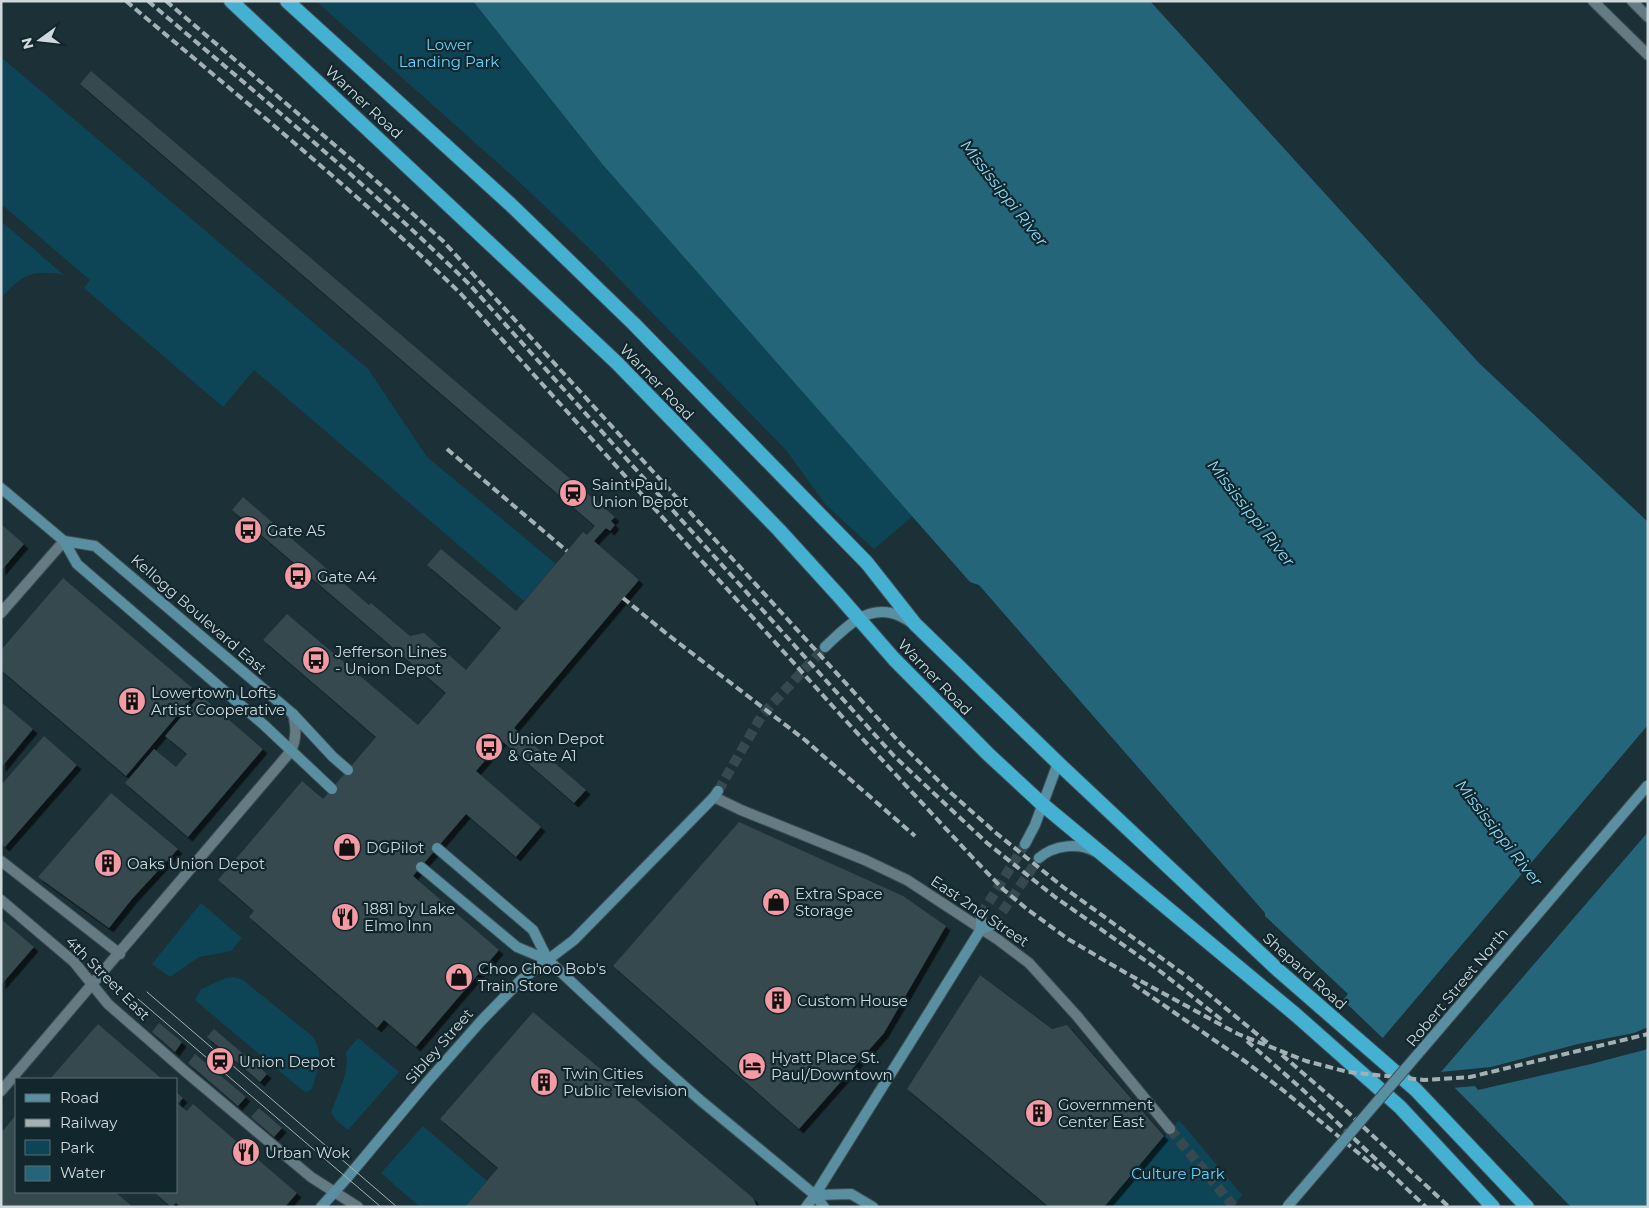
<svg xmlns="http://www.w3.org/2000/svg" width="1649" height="1208" viewBox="0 0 1649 1208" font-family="Montserrat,sans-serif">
	<defs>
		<filter id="shadow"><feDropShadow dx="4.5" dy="4.5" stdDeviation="0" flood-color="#0009"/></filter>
	</defs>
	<rect width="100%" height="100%" fill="#1c3037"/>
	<!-- green -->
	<path fill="#0e4556" d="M316,1H473L603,165L913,516L874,549L826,505L786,450L592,251L516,179Z
		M1,57L368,369L427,457L556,564L524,601L254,370L223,407L84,288L90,280L1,204Z
		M1,221L64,275C32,269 22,275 1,298Z
		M201,903L242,938L231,951L199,957L170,977L152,964Z
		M234,977L243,980L312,1036C325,1053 317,1071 312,1089L306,1092L302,1090L195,1000L201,989L226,978Z
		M358,1038L399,1072L348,1130L336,1120L331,1112C338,1093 350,1072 346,1052Z
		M1179,1120L1242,1195L1233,1207H1103Z
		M423,1126L487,1181L465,1207H420L381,1173Z"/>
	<!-- water -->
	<path fill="#256579" d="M473,1H1150L1479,363L1648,522V1207H1571L1463,1096L1404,1038L1394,1049L1343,1000L1348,994L1265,916V913L979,585L970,582L603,165Z"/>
	<!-- pier -->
	<path fill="#1c3037" d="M1648,725V832L1441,1072L1491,1067L1578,1044L1634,1033L1648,1027V1049L1591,1064L1478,1090L1475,1086L1452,1088L1404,1041L1396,1051H1392L1381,1040Z"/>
	<!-- building -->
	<path fill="#344850" filter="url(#shadow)" d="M91,71L615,517L611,521L615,525L610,531L606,528L594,541L639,580L514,728L586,790L574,803L502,741L476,771L541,827L516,857L466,814L413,876L499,950L416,1047L384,1020L377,1028L249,917L254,911L218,880L302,781L323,799L376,737L263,640L287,614L418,725L446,693L232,510L243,497L369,605L371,603L410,636L424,633L466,670L501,628L427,565L441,549L516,611L583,532L587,535L595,526L80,84Z
		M1,524L24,544L1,571Z
		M63,578L197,692L126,776L1,670V650Z
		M200,695L263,749L188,837L125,783L154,749L176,767L187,754L165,736Z
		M1,702L33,729L1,768Z
		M44,736L77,765L5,847L1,844V785Z
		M111,793L178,849L132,899L109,928L38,877Z
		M739,822L903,896L946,926L884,1033L799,1129L613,966Z
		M1,919L34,947L1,985Z
		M980,975L1052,1029L1067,1025L1164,1136L1104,1207H1049L907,1089Z
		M533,1012L753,1198L757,1207H465L498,1168L440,1119Z
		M159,1023L182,1042L175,1052L152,1032Z
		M98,1024L162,1079H50Z
		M214,1029L267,1074L260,1082L207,1037Z
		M195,1054L246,1097L238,1106L188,1063Z
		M176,1092L183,1098L178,1104L187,1111L193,1104L297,1193L285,1207H180L176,1203L171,1207L154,1192H176Z
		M259,1108L282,1128L274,1137L251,1117Z
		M16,1115V1192H115L133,1207H1V1133Z"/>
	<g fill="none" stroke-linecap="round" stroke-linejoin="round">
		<!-- minor-tunnel -->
		<path stroke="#374950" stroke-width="10" stroke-dasharray="10 5" stroke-linecap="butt" d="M1170,1129L1234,1207"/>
		<!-- secondary-tunnel -->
		<path stroke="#374950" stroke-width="10" stroke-dasharray="10 5" stroke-linecap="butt" d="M348,770L437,848
			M332,789L421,867
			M718,791L762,715L825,647
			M981,915L1025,844
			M994,924L1039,858"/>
		<!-- minor casing -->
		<g stroke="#3d4e53" stroke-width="12">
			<path id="minor" d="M1593,1L1648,55
				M1632,1L1648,17
				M1,613L64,541
				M714,797L741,810L865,860L907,880L997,939L1029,963L1077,1016L1170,1129
				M1,861L120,954
				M1,900L74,962L108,1004L187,1073L311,1177L358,1207
				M1,1091L291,751C297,738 296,727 293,714"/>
		</g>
		<!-- secondary casing -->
		<g stroke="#3d4e53" stroke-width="12">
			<path id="secondary" d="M1,488L64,541L77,564L264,725L332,789
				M64,541L95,546L293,714L333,757L348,770
				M825,647C843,630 863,607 891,613C898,614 906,619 912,623
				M1025,844L1035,825L1058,763
				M437,848L533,930L548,960L658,1063L700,1100L815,1195L824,1207
				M1039,858C1054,845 1079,842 1096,852
				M421,867L517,947L548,960
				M981,929L994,924
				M815,1195L851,1194L873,1207
				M321,1207L347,1178L428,1081L482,1020L521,980L574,940L714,797L718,791
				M806,1207L815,1195L981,929V915"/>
		</g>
		<!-- trunk casing -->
		<g stroke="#3d4e53" stroke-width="16">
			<path id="trunk" d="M231,1L617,363L779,530L839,596L894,659L988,754L1042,804L1296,1015L1400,1107L1493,1207
				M287,1L510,204L634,324L867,563L915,624L1058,763L1278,970L1416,1090L1527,1207"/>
		</g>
		<!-- minor -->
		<use href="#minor" stroke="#657b83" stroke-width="10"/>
		<!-- secondary -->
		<use href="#secondary" stroke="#598fa0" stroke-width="10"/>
		<!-- trunk -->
		<use href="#trunk" stroke="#44b0d2" stroke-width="14"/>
		<!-- tram -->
		<path stroke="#a3b1b5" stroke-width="1" d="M147,992L397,1207
			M138,999L381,1207"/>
		<!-- rail -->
		<path stroke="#a3b1b5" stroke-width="4" stroke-dasharray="8 4" stroke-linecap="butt" d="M126,1C239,97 355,190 461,294L847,722L973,858L1004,890L1027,909L1068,939L1126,973L1238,1034L1306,1061L1348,1072L1424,1080L1470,1077L1648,1034
			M148,1C257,94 367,184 469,284L894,756L987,843L1055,897L1156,968L1222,1020
			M166,1L364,170L443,241L902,745L951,793L996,833L1063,887L1189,978L1269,1044
			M447,449L567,551
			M623,598L667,634L805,740L915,836
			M1133,984L1246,1062L1284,1091L1380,1171
			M1247,1041L1303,1090L1426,1207
			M1282,1055L1340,1105L1449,1207"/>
		<!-- secondary-bridge casing -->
		<g stroke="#3d4e53" stroke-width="12" stroke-linecap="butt">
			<path id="secondary-bridge" d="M1287,1207L1648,785"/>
		</g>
		<!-- secondary-bridge -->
		<use href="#secondary-bridge" stroke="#598fa0" stroke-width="10"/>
	</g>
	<!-- icons -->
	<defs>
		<g id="station-disc" transform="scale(1.4375)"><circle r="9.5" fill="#f49aa4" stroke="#12262d"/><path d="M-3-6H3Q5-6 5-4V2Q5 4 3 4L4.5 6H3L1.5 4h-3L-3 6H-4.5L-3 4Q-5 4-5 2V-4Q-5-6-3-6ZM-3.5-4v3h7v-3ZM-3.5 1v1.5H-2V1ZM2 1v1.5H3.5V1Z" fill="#111"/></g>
		<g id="bus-disc" transform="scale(1.4375)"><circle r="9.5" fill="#f49aa4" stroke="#12262d"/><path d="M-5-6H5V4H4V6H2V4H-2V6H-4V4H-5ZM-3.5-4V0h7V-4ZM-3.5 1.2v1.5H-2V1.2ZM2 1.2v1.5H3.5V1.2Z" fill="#111"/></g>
		<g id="building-disc" transform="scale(1.4375)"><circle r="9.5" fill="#f49aa4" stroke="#12262d"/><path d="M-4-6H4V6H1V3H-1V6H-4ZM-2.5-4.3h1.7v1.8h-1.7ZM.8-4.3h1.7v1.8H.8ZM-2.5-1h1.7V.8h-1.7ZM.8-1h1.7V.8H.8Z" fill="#111"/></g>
		<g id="shop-disc" transform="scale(1.4375)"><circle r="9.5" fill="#f49aa4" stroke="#12262d"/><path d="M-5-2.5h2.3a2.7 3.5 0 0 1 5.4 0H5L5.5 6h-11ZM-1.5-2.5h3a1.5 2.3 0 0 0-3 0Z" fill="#111"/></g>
		<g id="restaurant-disc" transform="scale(1.4375)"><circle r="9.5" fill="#f49aa4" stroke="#12262d"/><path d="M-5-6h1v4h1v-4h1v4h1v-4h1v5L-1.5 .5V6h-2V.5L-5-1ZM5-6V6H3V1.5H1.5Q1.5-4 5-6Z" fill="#111"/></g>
		<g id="hotel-disc" transform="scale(1.4375)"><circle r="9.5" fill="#f49aa4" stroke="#12262d"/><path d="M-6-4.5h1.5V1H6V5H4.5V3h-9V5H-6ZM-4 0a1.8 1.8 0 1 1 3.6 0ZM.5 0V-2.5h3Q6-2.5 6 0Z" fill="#111"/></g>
	</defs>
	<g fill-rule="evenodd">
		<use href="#station-disc" x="573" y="493"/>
		<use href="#bus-disc" x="248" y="530"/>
		<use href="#bus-disc" x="298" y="576"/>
		<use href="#bus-disc" x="316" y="660"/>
		<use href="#building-disc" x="132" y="701"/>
		<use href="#bus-disc" x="489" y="747"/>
		<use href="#shop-disc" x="347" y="847"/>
		<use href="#building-disc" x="108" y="863"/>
		<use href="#shop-disc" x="776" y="902"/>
		<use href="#restaurant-disc" x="345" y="917"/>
		<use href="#shop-disc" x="459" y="977"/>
		<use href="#building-disc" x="778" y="1000"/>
		<use href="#station-disc" x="220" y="1061"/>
		<use href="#hotel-disc" x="752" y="1066"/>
		<use href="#building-disc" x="544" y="1082"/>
		<use href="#building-disc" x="1039" y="1113"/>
		<use href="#restaurant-disc" x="246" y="1152"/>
	</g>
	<g text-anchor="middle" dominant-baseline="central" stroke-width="4.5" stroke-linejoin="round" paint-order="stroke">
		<!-- park labels -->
		<g font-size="15" fill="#5fd7fe" stroke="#12262d">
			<text x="449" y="44">Lower<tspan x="449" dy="17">Landing Park</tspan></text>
			<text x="1178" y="1173">Culture Park</text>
		</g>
		<!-- street labels -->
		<g font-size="15" fill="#cdd9dd" stroke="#12262d">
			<text transform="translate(364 102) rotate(43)">Warner Road</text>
			<text transform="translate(657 382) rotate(46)">Warner Road</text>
			<text transform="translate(199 614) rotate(41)">Kellogg Boulevard East</text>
			<text transform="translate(935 677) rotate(46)">Warner Road</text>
			<text transform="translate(980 911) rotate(34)">East 2nd Street</text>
			<text transform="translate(1305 971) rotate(42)">Shepard Road</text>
			<text transform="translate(108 978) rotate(45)">4th Street East</text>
			<text transform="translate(1457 987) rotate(-50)">Robert Street North</text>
			<text transform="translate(439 1046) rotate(-49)">Sibley Street</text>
		</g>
		<!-- poi labels -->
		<g font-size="15" fill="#cdd9dd" stroke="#12262d" text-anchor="start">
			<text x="592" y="484">Saint Paul<tspan x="592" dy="17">Union Depot</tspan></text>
			<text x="267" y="530">Gate A5</text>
			<text x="317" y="576">Gate A4</text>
			<text x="335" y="651">Jefferson Lines<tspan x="335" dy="17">- Union Depot</tspan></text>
			<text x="151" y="692">Lowertown Lofts<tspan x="151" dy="17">Artist Cooperative</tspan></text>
			<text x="508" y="738">Union Depot<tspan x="508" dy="17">&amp; Gate A1</tspan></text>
			<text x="366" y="847">DGPilot</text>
			<text x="127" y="863">Oaks Union Depot</text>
			<text x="795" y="893">Extra Space<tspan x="795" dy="17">Storage</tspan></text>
			<text x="364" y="908">1881 by Lake<tspan x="364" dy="17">Elmo Inn</tspan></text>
			<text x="478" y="968">Choo Choo Bob's<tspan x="478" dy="17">Train Store</tspan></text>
			<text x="797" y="1000">Custom House</text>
			<text x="771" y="1057">Hyatt Place St.<tspan x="771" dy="17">Paul/Downtown</tspan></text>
			<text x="239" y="1061">Union Depot</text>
			<text x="563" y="1073">Twin Cities<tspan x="563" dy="17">Public Television</tspan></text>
			<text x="1058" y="1104">Government<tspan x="1058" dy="17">Center East</tspan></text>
			<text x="265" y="1152">Urban Wok</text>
		</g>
		<!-- water labels -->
		<g font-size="16" font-style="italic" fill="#8bddfa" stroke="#12262d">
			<text transform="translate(1004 193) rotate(52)">Mississippi River</text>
			<text transform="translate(1251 513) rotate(52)">Mississippi River</text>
			<text transform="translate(1499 833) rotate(52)">Mississippi River</text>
		</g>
	</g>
	<!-- border -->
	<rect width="1649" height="1208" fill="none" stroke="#cdd9dd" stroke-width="5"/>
	<!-- legend -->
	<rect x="15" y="1078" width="162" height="115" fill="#12262d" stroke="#5d6e73"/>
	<rect x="25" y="1094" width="25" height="8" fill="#598fa0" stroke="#5d6e73"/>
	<text x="60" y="1103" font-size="15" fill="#cdd9dd">Road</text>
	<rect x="25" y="1119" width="25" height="8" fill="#a3b1b5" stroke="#5d6e73"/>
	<text x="60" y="1128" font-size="15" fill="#cdd9dd">Railway</text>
	<rect x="25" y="1140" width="25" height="15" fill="#0e4556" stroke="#5d6e73"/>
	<text x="60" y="1153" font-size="15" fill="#cdd9dd">Park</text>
	<rect x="25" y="1166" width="25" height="15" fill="#256579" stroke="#5d6e73"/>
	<text x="60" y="1178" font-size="15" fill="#cdd9dd">Water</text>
	<!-- north arrow -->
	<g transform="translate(40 40) rotate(255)" stroke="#12262d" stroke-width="4" paint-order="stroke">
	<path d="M0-4L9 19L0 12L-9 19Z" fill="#cdd9dd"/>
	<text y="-8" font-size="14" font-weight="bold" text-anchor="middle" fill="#cdd9dd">N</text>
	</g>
</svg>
